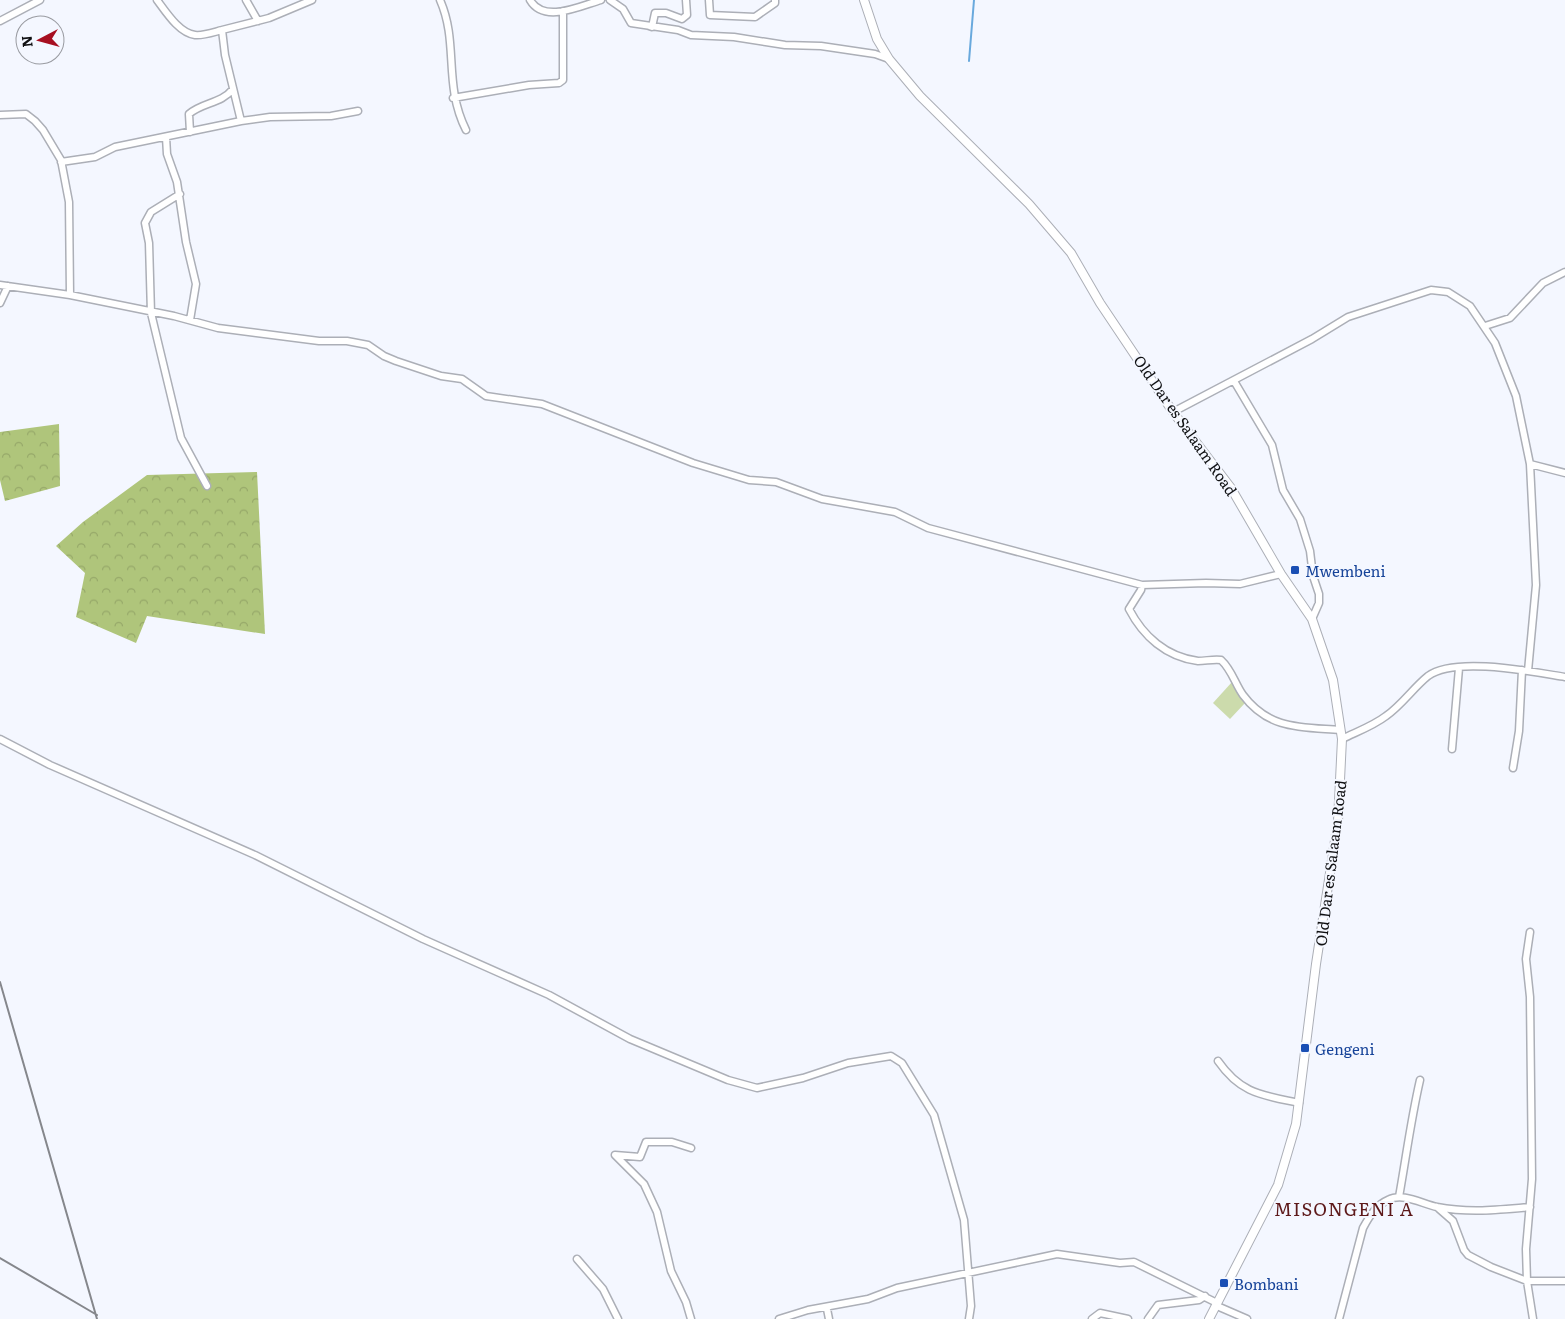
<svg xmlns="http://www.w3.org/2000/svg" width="1565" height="1319" viewBox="0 0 1565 1319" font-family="Literata,serif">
	<defs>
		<pattern id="forest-crowns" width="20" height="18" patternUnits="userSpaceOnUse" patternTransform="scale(1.25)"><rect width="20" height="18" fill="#afc57b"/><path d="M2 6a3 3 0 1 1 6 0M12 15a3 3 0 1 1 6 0" fill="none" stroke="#96a869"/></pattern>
	</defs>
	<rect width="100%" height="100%" fill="#f4f7ff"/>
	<!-- forest -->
	<path fill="url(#forest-crowns)" d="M59,424L60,486L5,501L0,480V432Z
		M257,472L265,634L147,616L136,643L76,617L85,573L56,546L83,522L147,475Z"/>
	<!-- green -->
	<path fill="#ccdbac" d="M1232,682L1245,703L1230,719L1213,703Z"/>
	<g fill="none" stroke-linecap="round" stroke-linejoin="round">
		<!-- stream -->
		<path stroke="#69a9dd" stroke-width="2" d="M969,61L974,0"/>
		<!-- minor casing -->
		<g stroke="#acafb7" stroke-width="9">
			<path id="minor" d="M157,0C166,12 179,33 195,35C203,36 214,32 222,30
				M246,0L258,21
				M440,0C459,43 443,84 466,130
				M530,0C544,24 580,6 601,0
				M610,0L623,9L631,23L678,30L691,35L734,37L785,45L821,46L875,54L889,59
				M709,0L710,15L755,17L775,3V0
				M0,21L40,0
				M649,26L652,27L655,13H666L682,19L687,15L686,0
				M453,98L529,85L559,83L563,80V11
				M0,115L26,114L35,121L43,130L61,160L69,202L70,295
				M241,121L225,55L222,30L269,18L312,0
				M190,132L189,114C203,102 221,104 233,89
				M166,137L167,154L177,182L186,242L196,284L190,320
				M61,162L95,157L115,147L241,121L270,117L331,116L358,111
				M180,194L151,212L145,223L149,243L151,313L181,438L207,486
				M0,285L70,295L174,316L218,328L319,341H347L368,345L384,356L396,361L441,376L462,379L486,396L542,404L693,463L749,480L776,482L822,499L895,512L928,528L1142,585L1206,583L1240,584L1281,574
				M0,303L8,286
				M1485,326L1510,318L1543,283L1565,272
				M1234,381L1272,445L1283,490L1300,519L1310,551L1313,576L1319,594V603L1312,619
				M1173,412L1312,339L1348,317L1431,290L1448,292L1470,306L1495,343L1516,396L1530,464L1536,585L1528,671
				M1530,464L1565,473
				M1142,585L1141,590L1129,609C1143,636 1166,657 1198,661C1206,661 1213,659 1221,660C1232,670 1235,684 1243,695C1269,730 1302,727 1340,730
				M0,739L50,765L255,855L423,939L549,995L630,1039L728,1080L757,1088L803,1078L848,1063L891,1056L902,1063L934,1115L964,1220L971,1306L969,1319
				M1342,739C1356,732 1373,726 1386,716C1402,705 1413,688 1428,676C1455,656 1533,672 1565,677
				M1452,749L1459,668
				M1513,768L1519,731L1522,670
				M1530,932L1526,959L1530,997L1532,1179L1526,1249L1527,1281L1533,1319
				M1218,1061C1241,1094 1262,1095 1299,1103
				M691,1148L672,1142H646L640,1157L615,1155L644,1184L657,1212L671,1271L686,1302L691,1319
				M1399,1197C1406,1158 1411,1119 1420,1080
				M1437,1207L1453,1221L1464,1250L1468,1255L1491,1267L1527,1281H1565
				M577,1259L603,1289L618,1319
				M1217,1306L1247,1319
				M827,1309L829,1319
				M779,1319L808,1310L868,1299L897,1288L1057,1254L1120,1263L1134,1262L1217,1303
				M1092,1319L1100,1313L1128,1319
				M1148,1319L1158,1305L1199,1300L1205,1296
				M1339,1319L1363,1228C1369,1217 1376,1205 1388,1200C1403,1192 1422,1204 1437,1207C1468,1213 1498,1210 1530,1207"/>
		</g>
		<!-- tertiary casing -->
		<g stroke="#acafb7" stroke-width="10">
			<path id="tertiary" d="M864,0L877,39L889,59L920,96L1029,204L1071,253L1100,303L1173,412L1231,488L1281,574L1312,619L1333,680L1342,739L1338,821L1316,964L1296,1124L1278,1185L1209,1319"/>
		</g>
		<!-- minor -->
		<use href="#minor" stroke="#fff" stroke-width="6"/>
		<!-- tertiary -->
		<use href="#tertiary" stroke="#fff" stroke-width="8"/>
		<!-- rail -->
		<path stroke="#85878c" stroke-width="2" d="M0,982L97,1319
			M0,1258L97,1315"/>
	</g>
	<!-- markers -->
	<g fill="#1a4fb4" stroke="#f4f7ff" stroke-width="2">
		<rect x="1290" y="565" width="10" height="10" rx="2.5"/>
		<rect x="1300" y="1043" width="10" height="10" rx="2.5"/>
		<rect x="1219" y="1278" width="10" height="10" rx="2.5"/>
	</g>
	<g text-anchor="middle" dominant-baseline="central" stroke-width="4" stroke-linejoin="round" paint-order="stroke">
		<!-- street labels -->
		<g font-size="15" fill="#101113" stroke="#f4f7ff">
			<text transform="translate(1186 425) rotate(55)">Old Dar es Salaam Road</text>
			<text transform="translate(1330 863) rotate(-83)">Old Dar es Salaam Road</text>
		</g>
		<!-- transit labels -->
		<g font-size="15" fill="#164399" stroke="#f4f7ff" text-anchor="start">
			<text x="1305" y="570">Mwembeni</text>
			<text x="1315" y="1048">Gengeni</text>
			<text x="1234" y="1283">Bombani</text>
		</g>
		<!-- quarter labels -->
		<g font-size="18" letter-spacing="1" fill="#5d191a" stroke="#f4f7ff">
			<text x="1344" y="1208">MISONGENI A</text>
		</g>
	</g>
	<!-- north arrow -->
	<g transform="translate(40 40) rotate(264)"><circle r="24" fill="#f4f7ff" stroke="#999ba1"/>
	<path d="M0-4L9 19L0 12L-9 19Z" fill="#a70f21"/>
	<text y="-8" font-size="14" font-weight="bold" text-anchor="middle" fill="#101113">N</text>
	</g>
</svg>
